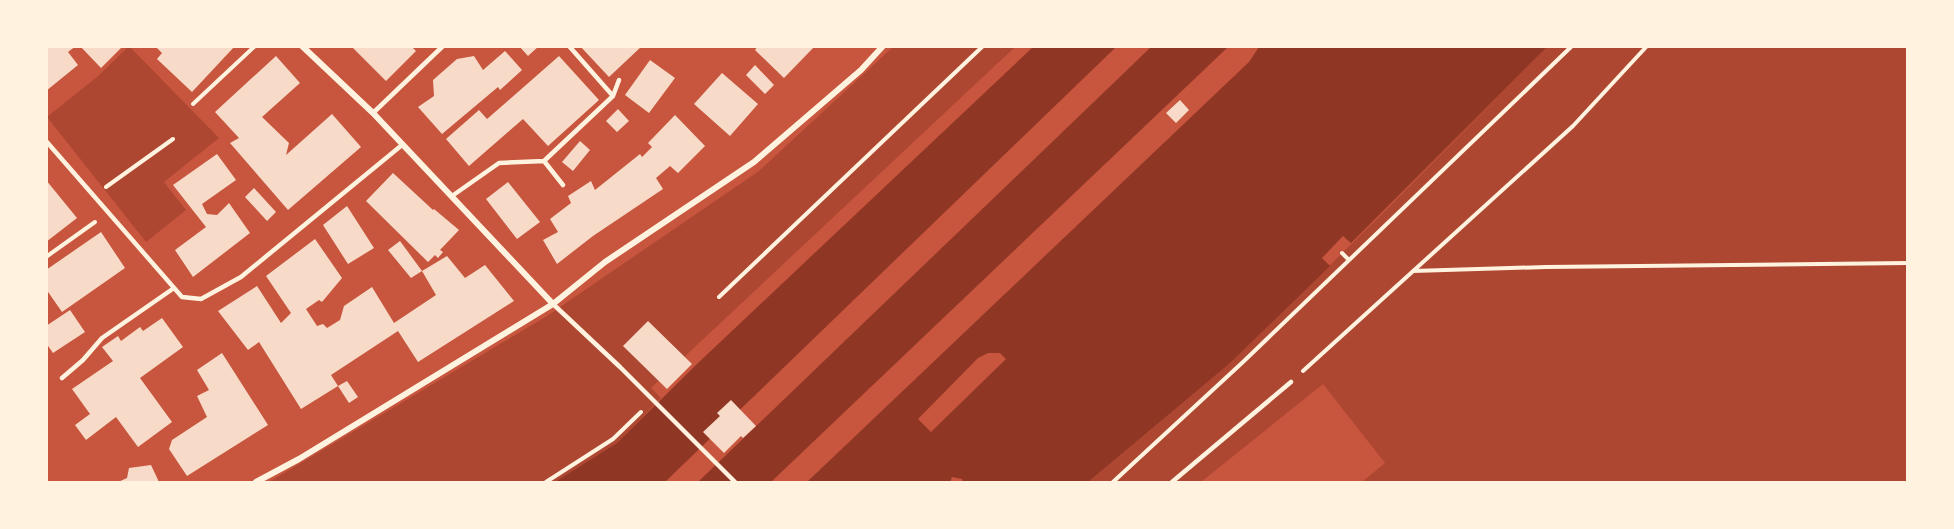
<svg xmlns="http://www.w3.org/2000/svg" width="1954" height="529" viewBox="0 0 1954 529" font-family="'Crimson Pro',serif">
	<rect width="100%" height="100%" fill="#c8553d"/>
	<!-- green -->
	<path fill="#ae4732" d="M128,47H130L219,138L164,182L186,210L146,242L47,117L97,77Z
		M893,47H1015L651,388L661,398L617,443L555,482H269L547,316L759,171Z
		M1547,47H1907V482H1362L1385,463L1323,384L1201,482H1088L1229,364L1378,218Z"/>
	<!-- water -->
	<path fill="#8f3625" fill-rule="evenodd" d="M1033,47H1116L665,482H555L617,443L697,364Z
		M1151,47H1228L771,482H698Z
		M1259,47H1547L1351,243L1343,236L1322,258L1330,266L1229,364L1088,482H963L962,479L952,477L950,482H807L1249,62ZM988,353H1000L1006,359L931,432L918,419L978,358Z"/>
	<!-- building -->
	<path fill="#f7dbc8" d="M46,46H76L68,52L78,65L46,91Z
		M80,46H123L101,68Z
		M155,46H235L192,92L157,59L162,53Z
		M351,46H411L416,51L386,81Z
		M519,46H539L528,56Z
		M580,46H642L609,77Z
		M758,46H815L784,78L755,50Z
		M505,51L522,70L500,90L498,87L442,134L418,107L434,96L433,80L457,59L474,56L483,70Z
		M276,56L300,83L262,117L289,143L286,155L332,114L361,147L288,210L230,143L239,138L215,112Z
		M559,56L599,100L548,146L523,119L469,166L446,139L479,110L487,119Z
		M650,60L675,78L649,113L625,95Z
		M755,65L774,85L765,94L746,75Z
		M722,73L758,104L730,136L694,104Z
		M1180,100L1189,110L1176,123L1166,113Z
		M618,109L629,121L617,132L606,121Z
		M675,115L705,146L678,173L670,166L656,178L663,189L593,236L557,264L543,240L558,232L550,219L571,203L568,196L591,181L595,190L640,154L642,157L652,147L648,143Z
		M580,141L590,150L573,171L562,162Z
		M217,154L236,180L202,204L207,214L217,215L229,203L250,233L193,277L175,250L206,227L173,185Z
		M393,173L433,210L434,209L459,230L440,250L443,252L438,258L435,255L428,262L366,201Z
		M46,180L77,218L46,242Z
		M508,182L540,222L517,239L486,199Z
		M254,188L276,212L267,221L245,197Z
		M347,206L374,248L348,264L323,225Z
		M101,232L125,268L62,312L46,289V270Z
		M315,239L342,278L322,302L319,300L306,309L317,326L323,324L327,328L340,320L344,306L372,287L394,323L436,295L422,271L447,256L465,278L485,265L514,301L418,362L398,331L331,375L338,386L301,409L259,342L248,350L218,311L257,286L281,323L291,313L266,276Z
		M400,241L422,271L411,278L388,250Z
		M70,310L85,332L53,353L46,343V326Z
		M162,318L183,347L140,378L172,422L138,447L116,417L86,440L75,425L90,414L72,389L113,361L102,347L118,336L121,341L140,327L143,331Z
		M648,321L692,364L667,389L623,346Z
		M222,353L268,425L187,476L169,449L172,440L207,417L197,396L209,390L197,370Z
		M347,381L358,397L349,403L338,386Z
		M731,400L756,426L743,438L741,436L724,453L703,432L720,416L717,413Z
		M151,465L159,482H118L127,478L129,468Z"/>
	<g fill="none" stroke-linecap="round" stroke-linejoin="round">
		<!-- path -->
		<path stroke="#fff3e0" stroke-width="4" d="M193,104L255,46
			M106,187L173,139
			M1342,253L1349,260
			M46,257L95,222
			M1413,271L1546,267L1908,263
			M719,297L983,46
			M1303,371L1573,126L1647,46
			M546,482L613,439L641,412
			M1113,482L1243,362L1572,46"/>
		<!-- service -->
		<path stroke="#fff3e0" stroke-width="4.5" d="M569,46L613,96
			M373,113L443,46
			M46,141L182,297L201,299L241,277L402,145
			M544,161L563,185
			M452,196L499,163L544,161L613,96L619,80
			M553,304L620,367L735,482
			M62,378L83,360L102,338L174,288
			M1172,482L1291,382"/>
		<!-- minor -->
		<path stroke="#fff3e0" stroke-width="6" d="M302,46L373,113L553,304
			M256,482L299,459L553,304L605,262L754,162L861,70L883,46"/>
	</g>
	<!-- border -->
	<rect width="1954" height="529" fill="none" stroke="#fff3e0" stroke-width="96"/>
</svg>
